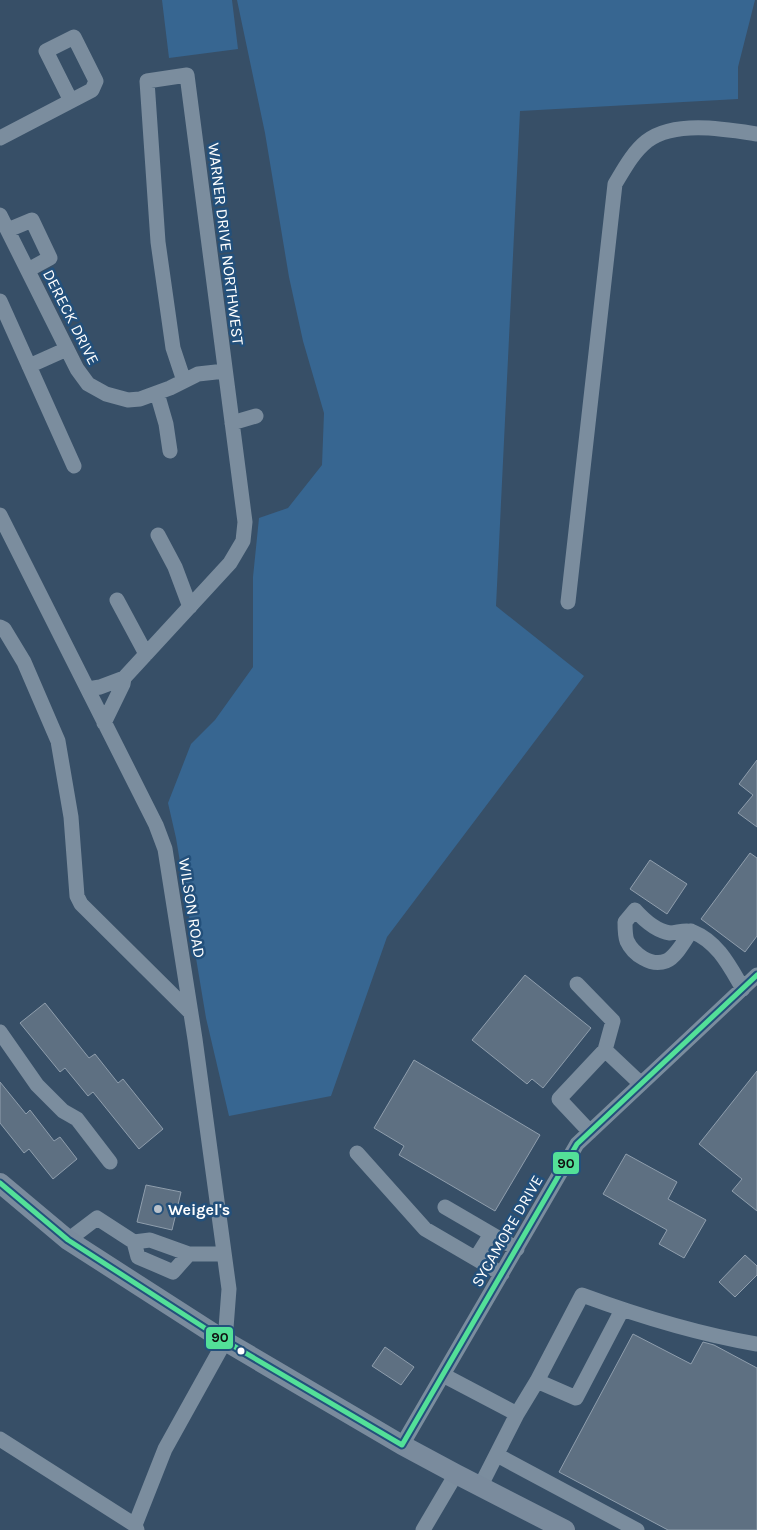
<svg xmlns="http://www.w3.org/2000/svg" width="757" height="1530" viewBox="0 0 757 1530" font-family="Karla,sans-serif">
	<rect width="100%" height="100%" fill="#374f67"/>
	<!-- green -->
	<path fill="#376691" d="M162,0H232L238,49L169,58Z
		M237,0H755L738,67V99L520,111L496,606L584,676L387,937L331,1096L229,1116L206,1018L176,838L168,803L191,744L215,720L253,667V577L259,518L288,508L322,465L324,413L303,341L289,277L265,133Z"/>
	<!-- building -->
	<path fill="#5e7082" stroke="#8f9ead" d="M757,760V827L738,813L753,795L739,784Z
		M750,853L757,858V936L745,952L701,919Z
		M650,860L687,884L667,914L630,889Z
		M525,975L591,1028L543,1088L532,1079L527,1084L472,1040Z
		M45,1003L89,1058L95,1054L118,1083L123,1079L163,1129L139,1149L93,1092L88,1096L65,1068L60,1072L20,1023Z
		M414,1060L540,1135L495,1211L399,1155L404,1146L374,1128Z
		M757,1071V1211L732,1191L742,1179L699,1144Z
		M0,1082L26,1114L30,1110L54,1141L60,1137L77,1159L53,1179L29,1149L24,1153L0,1123Z
		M626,1154L677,1182L668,1199L706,1220L684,1258L659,1244L667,1230L603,1194Z
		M146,1185L181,1192L172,1230L137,1222Z
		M745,1255L757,1266V1275L735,1297L719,1282Z
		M633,1334L691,1364L703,1342L714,1345L757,1368V1530H668L559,1472Z
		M385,1347L414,1367L401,1385L372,1366Z"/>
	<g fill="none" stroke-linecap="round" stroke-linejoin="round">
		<!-- minor -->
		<path stroke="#7b8d9e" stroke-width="15" d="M0,138L92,90L96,81L74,37L46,51L71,101
			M0,215L77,369L88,384L106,394L128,400L140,399L170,388L198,374L225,371
			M8,230L32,220L50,258L28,270
			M0,301L74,466
			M29,366L67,349
			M157,393L166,424L170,451
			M232,423L256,416
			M0,515L156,825L165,849L195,1039L229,1289L225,1341L165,1449L135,1525L137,1530
			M158,535L175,567L190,607
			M117,600L146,654
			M568,602L615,184C624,169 633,152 647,141C675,120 725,129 757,134
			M0,627L4,629L24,662L58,741L71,817L77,896L81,904L191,1013
			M88,689L100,687L124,678L230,563L243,541L245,522L187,75L147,81L158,242L173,348L184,381
			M104,723L123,684L124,678
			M691,931C685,940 676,957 666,961C651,967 633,954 627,941C625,936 625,928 625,922L635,910C644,920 656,931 670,933C677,933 686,929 693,932C718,942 730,967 743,989
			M577,984L613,1021L605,1050
			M0,1032L37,1085L63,1111L77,1119L110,1162
			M590,1132L559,1099L605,1050L641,1084
			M357,1153L425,1229L502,1274
			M445,1207L517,1249
			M68,1240L97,1218L134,1242
			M189,1254L150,1240L134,1242L138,1257L173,1272L189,1254H224
			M476,1258L491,1234
			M443,1375L517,1414L480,1487
			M537,1381L576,1398L622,1310
			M517,1414L537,1381L582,1295C639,1316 697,1334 757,1344
			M0,1439L135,1525
			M402,1445L577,1144L757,975
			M497,1455L637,1530
			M423,1530L456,1474"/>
		<!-- major -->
		<path stroke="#7a8b9d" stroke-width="20" d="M0,1183L68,1240L225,1341L402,1445L456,1474L565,1530"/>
		<!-- bus-1 casing -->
		<g stroke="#23507b" stroke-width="9">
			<path id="bus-1" d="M0,1183L68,1240L225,1341L402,1445L577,1144L757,975"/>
		</g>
		<!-- bus-1 -->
		<use href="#bus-1" stroke="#53e098" stroke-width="5"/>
	</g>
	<!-- markers -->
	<circle fill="#b9c1ca" stroke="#23507b" stroke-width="2" cx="158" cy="1209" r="5"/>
	<circle fill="#fff" stroke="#23507b" stroke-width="2" cx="241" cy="1351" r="4.5"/>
	<g text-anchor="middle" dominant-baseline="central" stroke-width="5" stroke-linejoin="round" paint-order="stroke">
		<!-- street labels -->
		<g font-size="16" fill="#fff" stroke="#23507b">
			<text transform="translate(226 244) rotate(83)">WARNER DRIVE NORTHWEST</text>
			<text transform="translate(71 317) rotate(63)">DERECK DRIVE</text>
			<text transform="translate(192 908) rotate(81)">WILSON ROAD</text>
			<text transform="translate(507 1231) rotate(-60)">SYCAMORE DRIVE</text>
		</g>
		<!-- poi labels -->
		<g font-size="16" font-weight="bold" fill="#fff" stroke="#23507b" text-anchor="start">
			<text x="168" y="1209">Weigel's</text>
		</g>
	</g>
	<g stroke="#23507b" stroke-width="2">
		<rect x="552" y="1151" width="28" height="24" rx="5" fill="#53e098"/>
		<rect x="205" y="1326" width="29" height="24" rx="5" fill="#53e098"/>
	</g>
	<g font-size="14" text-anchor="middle" font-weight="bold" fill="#111">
		<text x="566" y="1168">90</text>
		<text x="220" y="1342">90</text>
	</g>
</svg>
